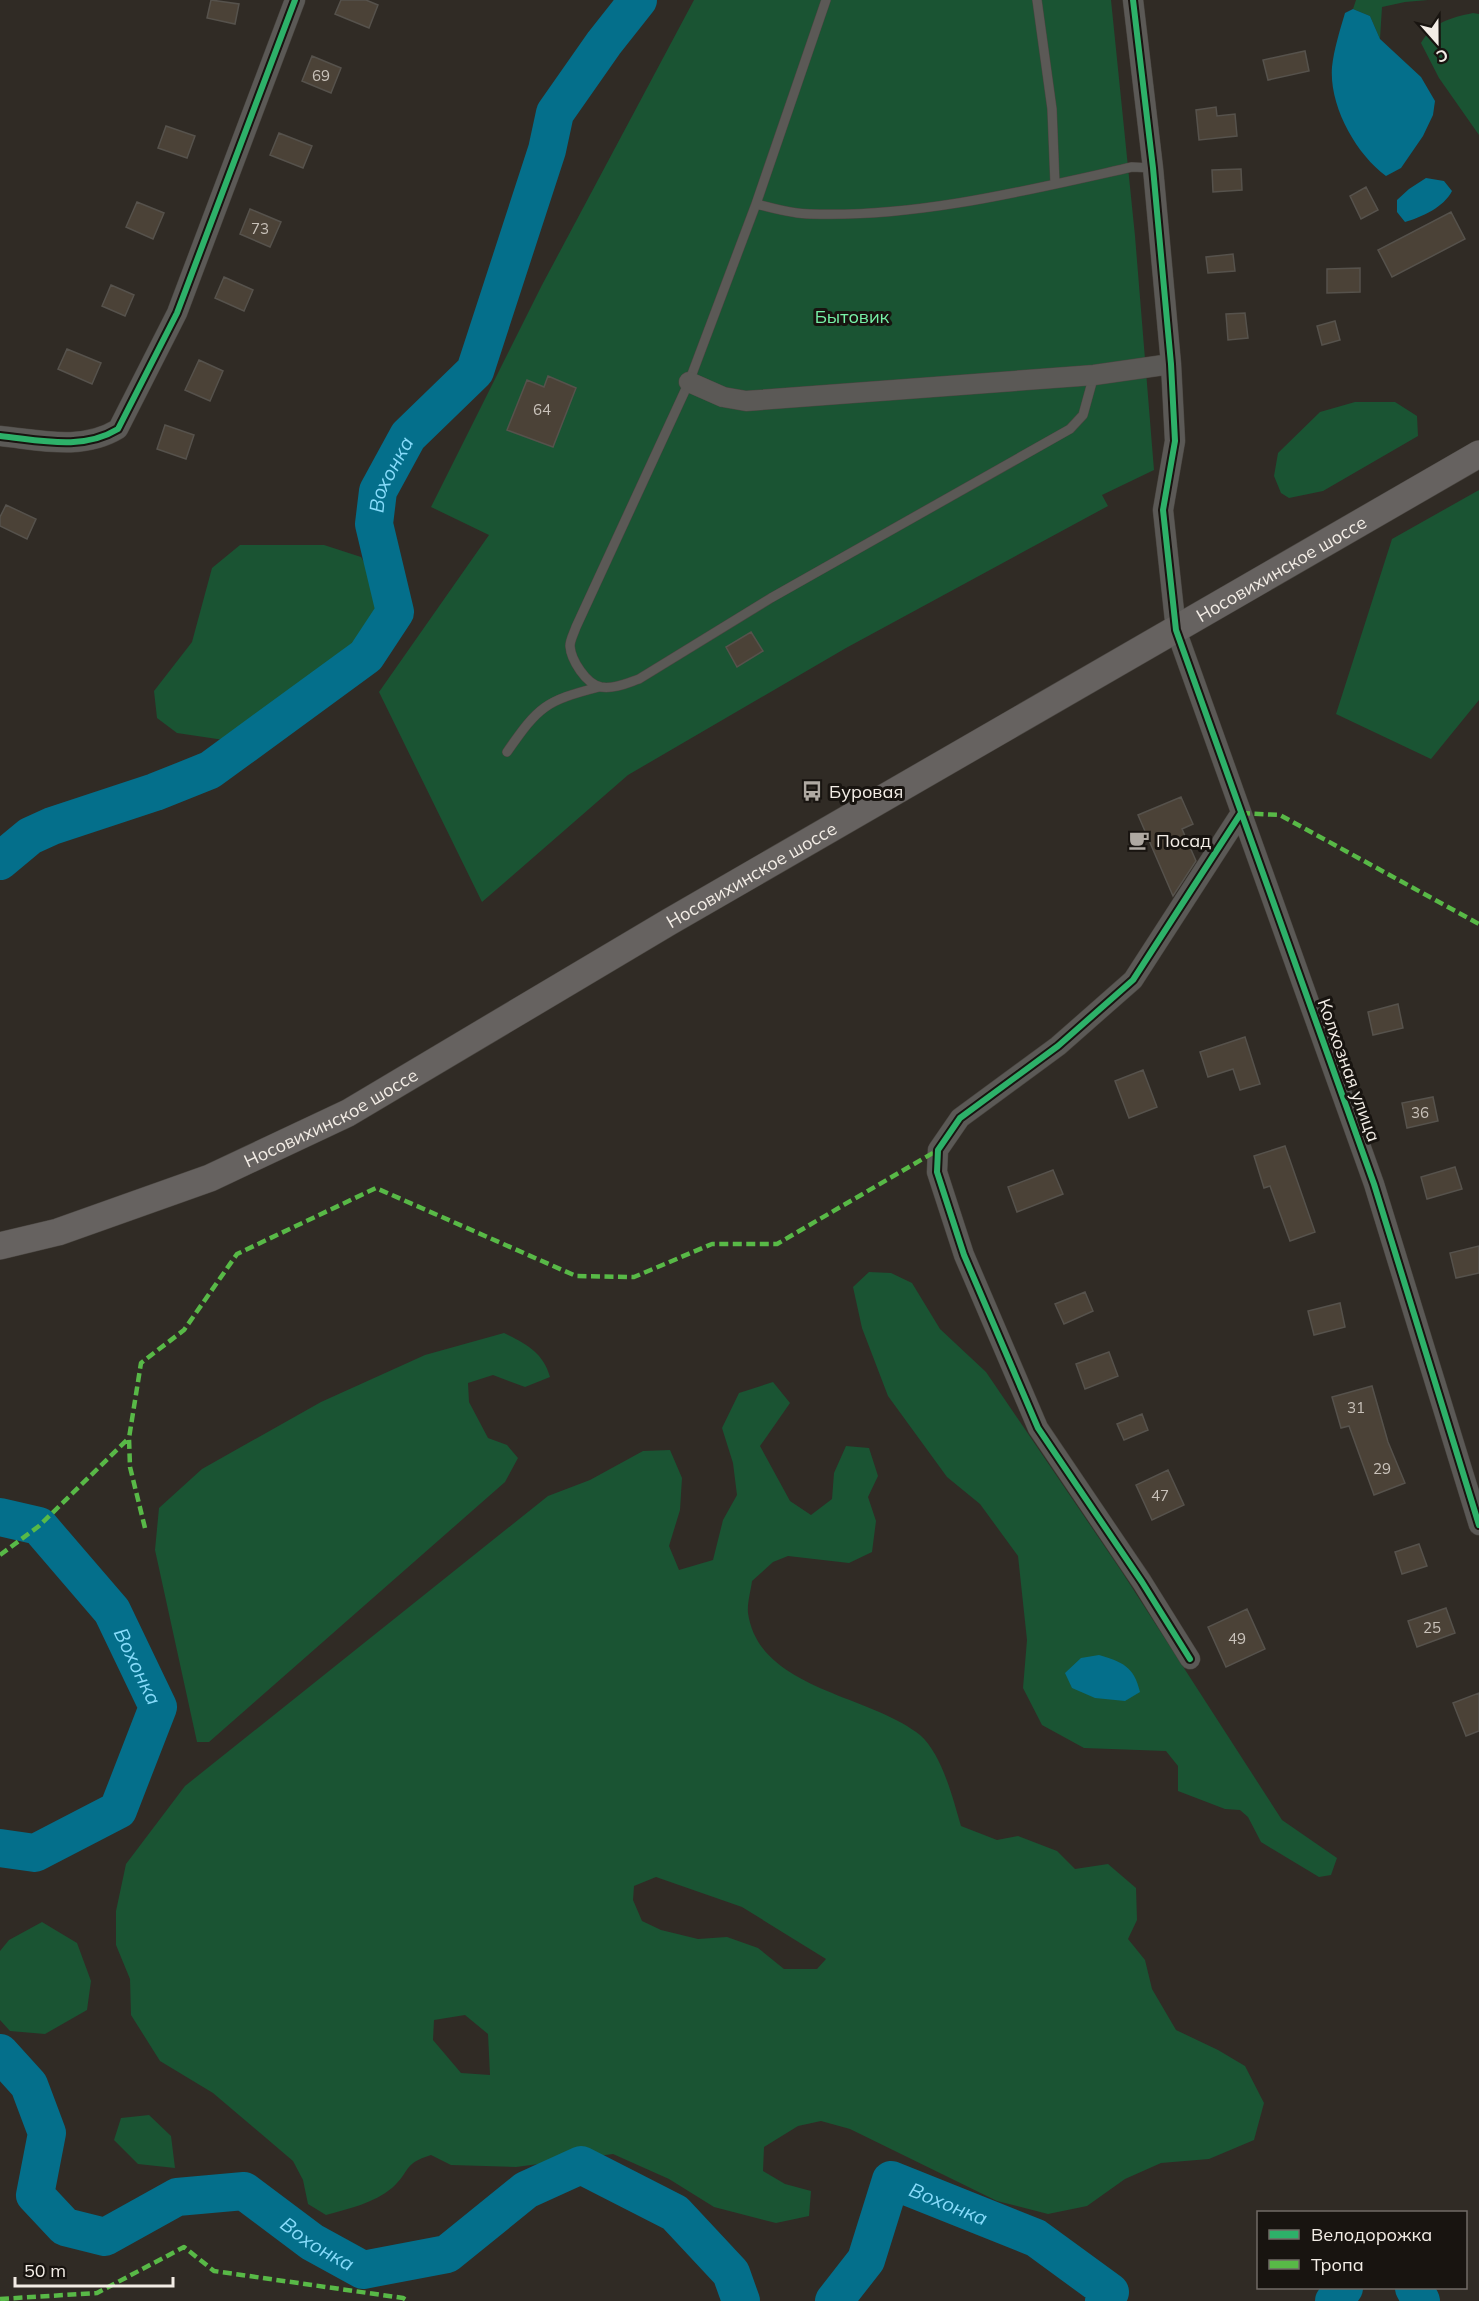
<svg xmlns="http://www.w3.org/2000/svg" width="1479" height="2301" viewBox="0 0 1479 2301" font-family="Mulish,sans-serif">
	<rect width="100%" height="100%" fill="#302b25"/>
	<!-- green -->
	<path fill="#1a5433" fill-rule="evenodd" d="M694,0H1111L1135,236L1154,470L1102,495L1108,506L846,648L628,775L482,902L379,692L489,535L431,507L542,285Z
		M1356,0H1428L1405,2L1382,7L1380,39L1370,16L1353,9Z
		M1473,13L1479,14V135L1439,78L1421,43C1433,22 1450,18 1473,13Z
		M1355,402H1395L1417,416L1418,436L1323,491L1289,498L1281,493L1274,476L1278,453L1320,412Z
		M1479,490V700L1431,759L1336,714L1392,539Z
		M240,545H324L361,557L374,580L378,614L349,651L267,712L224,740L177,733L157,718L154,691L192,642L212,568Z
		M869,1272L891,1273L912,1283L940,1329L986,1372L1122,1572L1282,1820L1337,1858L1331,1875L1319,1877L1261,1842L1248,1817L1240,1810L1225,1809L1178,1791V1766L1166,1751L1084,1748L1042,1725L1023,1688L1027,1640L1018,1556L980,1504L947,1477L888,1396L862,1328L853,1287Z
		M504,1333C526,1344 543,1352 550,1377L525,1387L493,1375L468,1383L469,1402L488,1438L507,1445L518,1458L505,1482L209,1742H197L155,1550L159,1508L202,1469L321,1402L425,1355Z
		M773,1382L790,1403L760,1446L790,1501L811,1515L832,1499L834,1473L846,1446L869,1448L878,1476L868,1497L876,1521L872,1552L849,1563L788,1556L773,1562L752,1581C751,1590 747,1603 748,1613C759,1690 869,1694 920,1735C942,1754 953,1799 961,1826L997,1840L1018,1836L1057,1851L1075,1869L1108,1864L1136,1888L1137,1920L1128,1939L1145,1960L1152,1989L1176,2030L1218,2050L1245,2066L1264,2103L1254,2140L1209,2159L1161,2163L1125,2179L1087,2206L1048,2214L997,2201L850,2129L821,2121L798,2126L764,2147L763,2171L785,2184L811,2191L809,2216L776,2223L714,2207L669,2179L613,2154L516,2167L451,2165L431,2155C402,2164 411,2171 392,2188C374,2203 348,2209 326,2215L308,2204L303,2180L293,2161L213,2093L160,2061L131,2015L130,1979L116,1945V1911L126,1864L185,1786L548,1496L590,1480L643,1451L670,1450L682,1478L680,1510L669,1546L679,1570L713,1560L723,1520L737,1495L733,1463L722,1428L739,1393ZM656,1877L742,1907L826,1959L817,1969H784L758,1948L727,1937L698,1939L661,1930L642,1921L633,1900L634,1886ZM465,2015L488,2034L490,2075L461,2073L433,2040L434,2020Z
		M42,1922L77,1943L91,1981L87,2010L45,2034L10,2031L0,2020V1951L9,1940Z
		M149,2115L171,2136L175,2168L138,2164L114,2140L121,2118Z"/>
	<!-- water -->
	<path fill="#046f8b" d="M1353,9L1370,16L1380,39L1421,77L1435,101L1433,115L1423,136L1401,168L1386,176C1356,154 1329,106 1332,67C1334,49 1340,30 1345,13Z
		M1426,178L1444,181L1452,191C1444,207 1422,217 1405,222L1397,212V200L1409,189Z
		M1099,1655C1122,1662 1134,1666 1140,1692L1125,1701L1095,1698L1072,1688L1065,1673L1081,1658Z"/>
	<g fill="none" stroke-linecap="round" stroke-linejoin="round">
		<!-- river -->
		<g stroke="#046f8b" stroke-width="38">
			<path id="s1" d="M0,861L30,836L52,826L155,792L210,770L366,656L395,612L374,524L378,491L408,436L475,371L547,150L555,113L604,43L638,0"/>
			<path id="s2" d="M0,1517L39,1526L112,1611L158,1707L118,1810L35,1853L0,1848"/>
			<path id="s3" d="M0,2053L29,2085L47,2133L35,2195L65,2227L105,2237L177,2197L244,2191L312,2242L363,2270L447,2254L526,2190L581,2165L675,2213L731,2273L741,2301"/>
			<path d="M1414,2288L1421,2301"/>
			<path id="s4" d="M834,2301L866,2260L891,2180L1036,2238L1110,2292L1104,2301"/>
			<path d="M1334,2301L1344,2288"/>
		</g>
	</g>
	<!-- building -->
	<path fill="#4b4237" stroke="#56524c" stroke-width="1.5" d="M211,0L239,4L235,24L207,18Z
		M341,0H366L378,5L369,28L335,14Z
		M1305,51L1309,71L1268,80L1263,60Z
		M312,56L341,68L331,93L302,81Z
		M1216,107L1217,116L1235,114L1237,136L1199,140L1196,110Z
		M166,126L195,136L187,158L158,148Z
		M279,133L312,146L303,168L270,155Z
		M1241,169L1242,190L1213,192L1212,170Z
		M1366,187L1378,210L1361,219L1350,196Z
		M137,202L164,213L153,239L126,227Z
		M250,209L281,222L270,247L240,234Z
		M1451,212L1465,239L1392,277L1378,250Z
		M1233,254L1235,271L1208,273L1206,257Z
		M1360,268V292L1327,293V269Z
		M224,277L253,290L244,311L215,298Z
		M111,285L134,295L125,316L102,306Z
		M1245,313L1248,338L1228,340L1226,314Z
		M1335,321L1340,340L1322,345L1317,326Z
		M67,349L101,363L92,384L58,369Z
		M199,360L223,371L210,401L185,390Z
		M548,376L576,388L553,447L507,430L527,380L544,387Z
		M165,425L194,435L186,459L157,449Z
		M6,505L36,519L27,539L0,526V517Z
		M751,632L763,651L737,667L726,647Z
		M1181,797L1193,824L1182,829L1196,861L1173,896L1138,815Z
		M1398,1004L1403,1028L1373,1035L1368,1012Z
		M1245,1037L1260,1084L1240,1090L1233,1069L1208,1077L1200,1052Z
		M1143,1070L1157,1107L1129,1118L1115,1081Z
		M1433,1097L1438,1121L1407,1128L1402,1103Z
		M1285,1146L1315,1232L1290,1241L1270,1186L1264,1188L1254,1156Z
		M1455,1167L1462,1189L1427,1199L1421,1177Z
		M1053,1170L1063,1194L1017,1212L1008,1187Z
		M1479,1246V1273L1456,1278L1450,1253Z
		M1085,1292L1093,1311L1064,1324L1055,1304Z
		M1340,1303L1345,1327L1314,1335L1308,1311Z
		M1109,1352L1118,1376L1085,1389L1076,1364Z
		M1372,1386L1388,1442L1405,1483L1374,1495L1349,1426L1341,1428L1332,1397Z
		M1142,1414L1148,1430L1124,1440L1117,1424Z
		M1168,1470L1184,1505L1152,1520L1136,1485Z
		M1419,1544L1427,1566L1402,1574L1395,1552Z
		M1446,1608L1455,1633L1417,1647L1408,1621Z
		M1247,1609L1265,1649L1226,1667L1208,1627Z
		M1479,1693V1731L1466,1736L1453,1703Z"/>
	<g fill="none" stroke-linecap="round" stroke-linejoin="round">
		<!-- lane casing -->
		<g stroke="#4a4641" stroke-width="10">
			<path id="lane" d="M826,0L756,204L689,382L576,627C574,633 570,640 570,646C571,660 586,684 601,687C614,689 627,683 639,679L771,598L1070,429L1083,415L1094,375
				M1037,0L1052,109L1055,184
				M756,204C773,208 792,214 810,214C916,218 1029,190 1132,167L1153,168
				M507,752C539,706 545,701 599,687"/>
		</g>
		<!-- street casing -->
		<g stroke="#4a4641" stroke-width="21">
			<path id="street" d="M1133,0L1153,168L1171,364L1175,441L1163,510L1176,630L1374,1184L1479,1525
				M689,382L723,397L746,401L1094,375L1171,364
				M0,436C40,440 82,451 118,429L177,313L295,0
				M1190,1659L1142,1582L1038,1428L964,1255L937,1172L938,1150L960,1118L1058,1046L1133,980L1241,813"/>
		</g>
		<!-- secondary casing -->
		<g stroke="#4a4641" stroke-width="28">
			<g id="secondary">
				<path id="s5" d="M0,1246L58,1232L210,1178L348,1113L669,922L1479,454"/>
			</g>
		</g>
		<!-- lane -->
		<use href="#lane" stroke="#5b5956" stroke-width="9"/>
		<!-- street -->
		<use href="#street" stroke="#5b5956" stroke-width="20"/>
		<!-- secondary -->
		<use href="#secondary" stroke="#666260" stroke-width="27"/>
		<!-- quiet -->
		<path stroke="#58b947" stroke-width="4.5" stroke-dasharray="9 4.5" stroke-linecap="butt" d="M1241,813L1280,815L1479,924
			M145,1528L130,1467L129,1438L141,1363L184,1330L237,1254L376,1188L576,1276L634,1277L712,1244H777L938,1150
			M0,1555L39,1526L129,1438
			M0,2299L97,2293L184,2247L214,2271L403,2298L408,2301"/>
		<!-- cycleway casing -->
		<g stroke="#181410" stroke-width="10">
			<path id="cycleway" d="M1133,0L1153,168L1171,364L1175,441L1163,510L1176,630L1374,1184L1479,1525
				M0,436C40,440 82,451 118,429L177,313L295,0
				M1190,1659L1142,1582L1038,1428L964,1255L937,1172L938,1150L960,1118L1058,1046L1133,980L1241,813"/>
		</g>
		<!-- cycleway -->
		<use href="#cycleway" stroke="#2db169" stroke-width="6"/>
	</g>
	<!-- icons -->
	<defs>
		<g id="bus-bare" transform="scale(1.62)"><path d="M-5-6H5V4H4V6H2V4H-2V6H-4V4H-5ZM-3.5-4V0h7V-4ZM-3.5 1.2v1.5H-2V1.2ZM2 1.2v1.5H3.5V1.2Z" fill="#afa9a2" stroke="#181410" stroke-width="2.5" paint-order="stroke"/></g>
		<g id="cafe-bare" transform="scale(1.62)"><path d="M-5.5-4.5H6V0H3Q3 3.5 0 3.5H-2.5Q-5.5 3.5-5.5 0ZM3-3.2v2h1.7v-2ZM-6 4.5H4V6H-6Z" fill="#afa9a2" stroke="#181410" stroke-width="2.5" paint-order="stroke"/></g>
	</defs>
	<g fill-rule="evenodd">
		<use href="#bus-bare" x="812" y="791"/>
		<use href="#cafe-bare" x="1139" y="840"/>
	</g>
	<g text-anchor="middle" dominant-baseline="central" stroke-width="6" stroke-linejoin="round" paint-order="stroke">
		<!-- number labels -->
		<g font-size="15" fill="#c9c2ba">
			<text x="321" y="75">69</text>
			<text x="260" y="228">73</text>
			<text x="542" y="409">64</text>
			<text x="1420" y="1112">36</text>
			<text x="1356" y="1407">31</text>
			<text x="1382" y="1468">29</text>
			<text x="1160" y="1495">47</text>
			<text x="1432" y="1627">25</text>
			<text x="1237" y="1638">49</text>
		</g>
		<!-- park labels -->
		<g font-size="18" fill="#77f3a8" stroke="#181410">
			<text x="852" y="316">Бытовик</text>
		</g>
		<!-- street labels -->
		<g font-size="18" fill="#f3ede6" stroke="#181410">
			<text stroke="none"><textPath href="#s5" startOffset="1454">Носовихинское шоссе</textPath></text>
			<text stroke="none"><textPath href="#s5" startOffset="842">Носовихинское шоссе</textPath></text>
			<text transform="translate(1349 1070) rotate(70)">Колхозная улица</text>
			<text stroke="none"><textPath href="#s5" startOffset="356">Носовихинское шоссе</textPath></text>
		</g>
		<!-- poi labels -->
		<g font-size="18" fill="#f3ede6" stroke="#181410" text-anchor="start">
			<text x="829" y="791">Буровая</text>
			<text x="1156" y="840">Посад</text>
		</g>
		<!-- water labels -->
		<g font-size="20" font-style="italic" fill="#87dbfa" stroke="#181410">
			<text stroke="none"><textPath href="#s1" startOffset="620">Вохонка</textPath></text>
			<text stroke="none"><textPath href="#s2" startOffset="213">Вохонка</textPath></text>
			<text stroke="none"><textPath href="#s4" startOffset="198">Вохонка</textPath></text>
			<text stroke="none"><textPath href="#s3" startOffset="483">Вохонка</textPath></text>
		</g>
	</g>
	<!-- legend -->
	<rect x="1257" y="2211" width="210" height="78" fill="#181410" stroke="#706b66" stroke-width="1.5"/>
	<rect x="1269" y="2230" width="30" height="9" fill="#2db169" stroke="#706b66" stroke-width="1.5"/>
	<text x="1311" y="2241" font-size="18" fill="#f3ede6">Велодорожка</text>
	<rect x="1269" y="2260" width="30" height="9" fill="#58b947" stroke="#706b66" stroke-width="1.5"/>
	<text x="1311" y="2271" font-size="18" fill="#f3ede6">Тропа</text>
	<!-- north arrow -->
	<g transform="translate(1437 42) rotate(159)" stroke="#181410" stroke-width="4.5" paint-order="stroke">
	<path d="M0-4.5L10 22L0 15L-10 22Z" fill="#f3ede6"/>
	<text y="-9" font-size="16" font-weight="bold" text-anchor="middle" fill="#f3ede6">С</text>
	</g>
	<!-- scale -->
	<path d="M15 2277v9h158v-9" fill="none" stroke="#f3ede6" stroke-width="3"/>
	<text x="24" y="2277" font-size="18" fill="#f3ede6" stroke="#181410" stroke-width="4.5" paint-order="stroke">50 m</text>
</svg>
